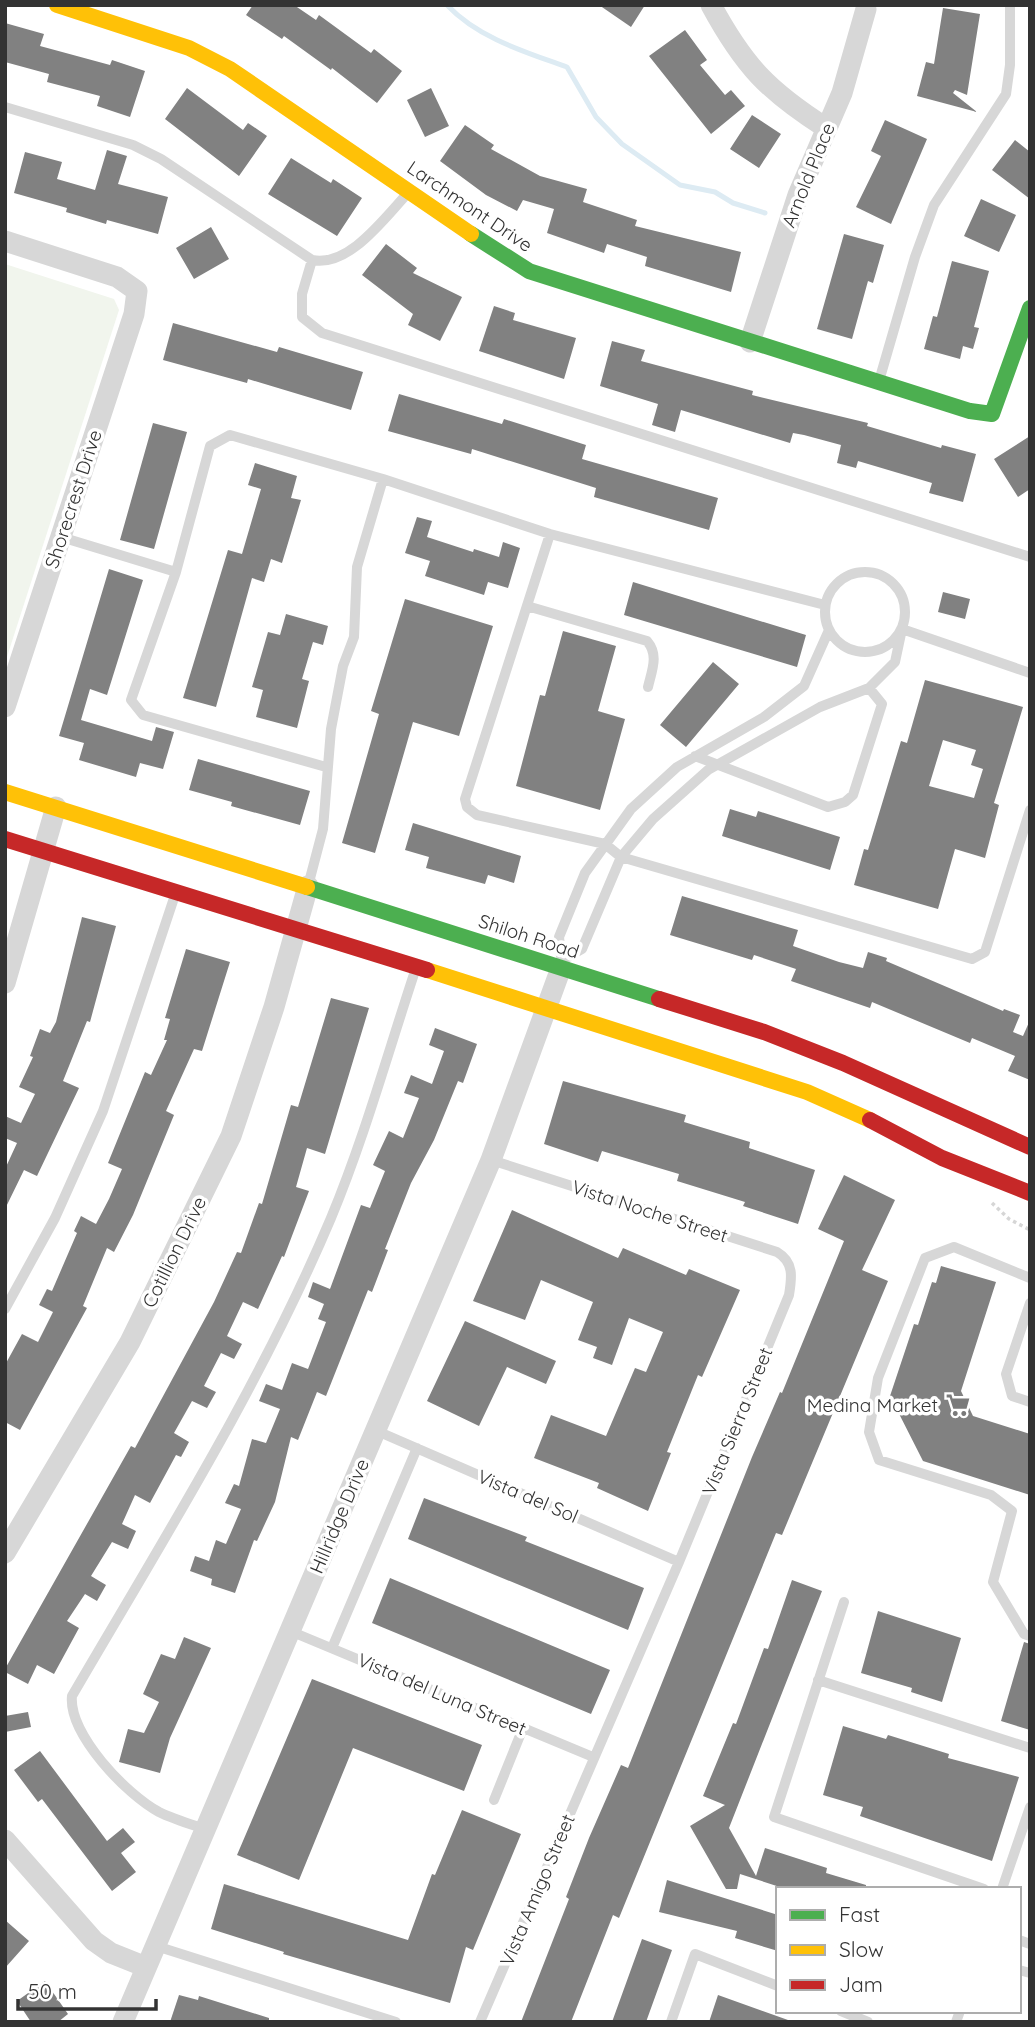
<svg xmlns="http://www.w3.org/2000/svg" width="1035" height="2027" viewBox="0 0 1035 2027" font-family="Quicksand,sans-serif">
	<rect width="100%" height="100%" fill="#fff"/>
	<!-- green -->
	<path fill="#f1f5ed" d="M5,264L114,299L119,310L5,663Z"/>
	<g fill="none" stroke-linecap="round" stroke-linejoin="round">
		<!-- stream -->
		<path stroke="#ddebf3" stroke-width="5" d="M447,5C478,38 525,52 567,67L596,117L622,144L680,185L715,192L733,203L765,213"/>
	</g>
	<!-- building -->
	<path fill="#818181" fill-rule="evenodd" d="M253,5H294L316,20L319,15L371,53L374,49L402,71L377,103L332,68L331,70L284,36L282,39L246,15Z
		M599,5H645L631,27Z
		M943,8L980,14L967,95L955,90L953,93L977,112L917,96L926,62L934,64Z
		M5,23L44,34L40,46L110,65L112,60L145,71L130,117L97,106L100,96L47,82L49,74L5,62Z
		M685,30L707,60L700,65L725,95L731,90L745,106L711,134L649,56Z
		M187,88L243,130L248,123L267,136L239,176L165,119Z
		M431,88L449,126L425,137L407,100Z
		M752,115L781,134L759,168L730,149Z
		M885,120L927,139L891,224L856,207L881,156L871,151Z
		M465,125L494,145L491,149L540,176L587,189L583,202L637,220L635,226L741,252L731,292L645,266L647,257L607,244L604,253L547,233L554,209L523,200L517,211L486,195L440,161Z
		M1015,140L1030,152V199L992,170Z
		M107,150L127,156L118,184L168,197L158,234L107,220L106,224L66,212L67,208L14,193L25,152L62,162L57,179L95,190Z
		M291,158L331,183L333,179L362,198L337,236L268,194Z
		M981,199L1016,215L999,252L964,236Z
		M211,227L229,259L194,279L176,248Z
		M844,234L884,245L873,283L868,281L852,339L817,329Z
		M386,244L417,268L413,273L462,297L440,341L408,325L413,314L362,275Z
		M952,261L989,271L974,327L979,328L973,349L963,346L960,359L924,349L933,316L937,317Z
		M494,306L515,313L513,320L576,338L564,379L479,351Z
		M173,323L277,352L279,347L363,372L351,410L248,379L247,383L163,360Z
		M612,341L645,350L641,361L753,391L752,395L868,423L867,426L941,448L942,445L976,454L963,502L929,493L932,483L858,461L856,468L837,463L841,445L804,435L793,433L790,443L681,410L675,432L652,425L658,404L600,386Z
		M399,394L502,424L504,419L586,445L582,459L718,498L709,530L594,497L596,488L472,449L471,454L388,431Z
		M153,423L187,432L154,549L120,540Z
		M1030,436V489L1018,497L994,459Z
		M255,463L297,476L291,498L301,500L282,563L271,559L264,582L252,578L216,707L183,698L228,550L242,554L261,489L248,485Z
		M417,517L432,521L427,537L473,552L474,549L499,557L503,542L520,548L508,588L488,582L484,595L425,576L430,561L405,553Z
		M109,569L143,580L107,695L90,689L81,720L152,741L156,727L174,732L163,769L140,763L136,777L79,760L84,743L59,736Z
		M633,582L806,635L797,667L624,615Z
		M943,592L970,599L965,619L938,612Z
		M405,599L493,626L459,736L413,722L375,853L342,843L379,714L371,711Z
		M286,614L328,626L323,645L313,642L302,679L309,681L297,728L256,717L263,690L252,687L268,632L280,635Z
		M563,631L616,646L598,711L625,719L600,810L516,786L540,695L545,696Z
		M713,662L739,684L686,747L660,725Z
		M925,680L1023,707L994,803L999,805L985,858L955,849L938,909L854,885L864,849L868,850L901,741L907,743ZM943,740L976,750L971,765L983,769L974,798L929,786Z
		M198,759L310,791L300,825L231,806L232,802L189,790Z
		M730,809L756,817L758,811L840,837L830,870L722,836Z
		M413,823L521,856L514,883L488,875L485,884L426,868L429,857L405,850Z
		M682,896L798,930L793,946L839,962L863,968L868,952L887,958L886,961L1003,1011L1004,1009L1020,1015L1013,1032L1023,1036L1030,1020V1080L1008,1071L1015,1056L972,1038L970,1043L872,1002L870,1008L791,981L796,969L754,955L752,960L670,935Z
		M82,917L116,926L90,1022L87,1021L63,1081L79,1088L37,1176L24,1170L5,1209V1169L17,1143L5,1138V1116L21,1123L35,1094L19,1087L33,1057L30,1056L40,1029L50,1033L56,1022Z
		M186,949L230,962L202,1051L194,1049L166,1111L174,1115L133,1215L114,1252L107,1248L83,1306L87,1308L20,1430L5,1422V1365L22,1334L38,1342L53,1312L39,1305L47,1289L52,1291L77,1233L74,1231L81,1216L96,1224L109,1199L122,1169L108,1163L145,1072L151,1075L167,1040H164L170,1019L165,1018Z
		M331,998L369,1008L325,1154L307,1148L296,1187L309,1191L284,1257L282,1256L258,1309L243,1302L227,1336L242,1344L234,1359L221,1353L204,1386L216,1392L207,1408L192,1401L174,1433L189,1442L181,1457L176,1455L150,1503L135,1495L122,1524L136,1531L128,1549L112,1542L91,1576L106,1585L97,1601L85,1594L67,1621L79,1628L54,1674L37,1665L28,1684L5,1672V1669L131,1446L135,1448L214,1302L237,1252L241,1253L259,1203L262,1204L291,1105L298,1107Z
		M435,1028L477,1044L463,1083L458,1081L434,1140L411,1183L385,1249L388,1250L372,1292L368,1290L326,1396L317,1392L298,1440L291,1437L275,1502L257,1541L254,1540L235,1593L211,1585L212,1579L190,1571L195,1556L209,1561L216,1540L226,1544L241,1509L225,1503L234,1484L239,1486L252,1439L266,1443L280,1409L259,1401L266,1384L282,1390L292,1363L308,1369L326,1322L318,1319L324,1304L308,1297L313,1282L330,1289L361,1205L370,1208L385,1171L373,1165L389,1131L403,1138L419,1098L404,1093L411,1075L432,1084L444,1051L429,1045Z
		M563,1081L686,1115L684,1122L750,1142L749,1148L815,1170L798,1224L743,1206L745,1202L677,1181L679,1174L602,1151L598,1162L544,1144Z
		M844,1175L895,1200L862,1270L888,1281L782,1535L776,1533L619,1918L613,1915L571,2022H521L569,1899L566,1897L589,1838L621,1765L628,1768L752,1457L780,1392L782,1393L844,1241L818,1229Z
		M512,1210L618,1258L623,1248L686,1275L689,1269L740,1290L702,1377L698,1375L667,1452L671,1453L648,1511L597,1488L599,1483L534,1458L551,1415L606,1436L635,1368L646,1372L663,1332L629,1318L612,1365L593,1358L597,1347L578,1340L593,1302L541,1280L525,1320L473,1301Z
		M941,1266L996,1282L961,1391L973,1416L1030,1434V1495L923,1461L890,1396L914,1324L918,1325L932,1282L936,1283Z
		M465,1321L556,1361L546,1384L507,1367L479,1426L427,1401Z
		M424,1498L527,1537L525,1541L644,1588L628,1630L408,1539Z
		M390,1578L610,1670L591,1714L372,1623Z
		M792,1580L822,1591L729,1828L756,1876L765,1848L827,1868L826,1873L866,1885V1889H786L740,1874L737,1889H726L690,1826L725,1805L703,1796L733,1723L736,1724L764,1648L768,1649Z
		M878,1611L961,1638L942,1702L911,1692L912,1688L861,1673Z
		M184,1637L211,1648L170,1738L160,1773L119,1762L128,1729L144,1733L159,1702L143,1694L161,1654L175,1659Z
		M1024,1642L1030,1644V1730L1001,1721Z
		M312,1679L482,1745L464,1791L353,1748L299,1880L237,1855Z
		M28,1712L31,1727L5,1732V1716Z
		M843,1726L886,1739L888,1735L949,1754L948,1758L1019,1777L992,1861L860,1816L863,1807L823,1795Z
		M40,1751L107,1841L123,1828L135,1842L121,1853L136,1872L112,1891L42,1799L38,1802L14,1770Z
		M462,1810L521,1834L473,1950L466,1947L450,2003L283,1954L284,1952L211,1929L224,1884L408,1940L432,1874L435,1875Z
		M667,1880L778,1915V1951L735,1938L737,1931L659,1912Z
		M5,1920L29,1941L5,1968Z
		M642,1939L672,1950L646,2022H612Z
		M45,1981L68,2014L58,2022H31L17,2001Z
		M179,1995L198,2000L199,1996L269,2018V2022H170Z
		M718,1995L788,2020V2022H709Z"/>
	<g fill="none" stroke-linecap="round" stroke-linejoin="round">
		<!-- path -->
		<path stroke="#d6d6d6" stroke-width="3.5" stroke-dasharray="3.5 3.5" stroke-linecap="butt" d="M992,1203L1009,1219L1030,1230"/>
		<!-- lane -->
		<path stroke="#d7d7d7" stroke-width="10" d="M5,107L133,145L161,159L312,260C349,268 385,217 408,193
			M312,260L302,294V317L322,333L1030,557
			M879,381L915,257L934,205L1006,94L1010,65V5
			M550,534L465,799L467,807L477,815L605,844L621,857L972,959L985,952L1030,810
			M61,537L176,572
			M825 612a40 40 0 1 1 80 0a40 40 0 1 1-80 0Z
			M527,606L647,641C659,655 652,670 648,687
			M695,756L828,807L845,802L853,795L882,704L869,688
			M326,767L143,715L131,700L176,572L210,446L230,435L383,479L550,534L825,605
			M308,886L323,829L331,729L343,666L354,637L357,567L383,479
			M563,960L582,949L621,857L653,819L708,770L820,707L869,688L895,662L902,629L1030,673
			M562,966L559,937L585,873L631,809L677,767L764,717L804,686L829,630
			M1030,1278L954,1247L925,1258L878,1378L869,1432L879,1460L991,1495L1012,1511L993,1582L1024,1634L1030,1636
			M1030,1303L1006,1374L1012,1396L1030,1402
			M5,1309L55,1218L103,1111L175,895
			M377,1431L679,1562
			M844,1602L774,1817L984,1889
			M290,1631L593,1757
			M332,1648L417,1448
			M818,1680L1030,1748
			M494,1800L523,1728
			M205,1829C190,1824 173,1819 159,1812C127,1795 68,1734 72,1696C163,1540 260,1386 331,1218C365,1136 388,1052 416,968
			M1002,1889L1030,1807
			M1019,1940L1030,1944
			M156,1946L396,2022
			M1019,1970L1030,1973
			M841,2011L868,2022
			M480,2022L679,1562L789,1295C792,1277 794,1262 777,1252L491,1160
			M671,2022L695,1954L778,1986
			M956,2022L960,2011"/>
		<!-- street -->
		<path stroke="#d7d7d7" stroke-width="21" d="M711,5C744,66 768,91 826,128
			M5,241L117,277L137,291L134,314L5,707
			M750,342L798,195L842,93L866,9
			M5,983L56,807
			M5,1553L130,1342L231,1136L274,1007L308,886
			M5,1840L94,1941L111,1953L146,1967
			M123,2022L491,1160L561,968"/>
		<!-- fast -->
		<path stroke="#4caf50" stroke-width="16" d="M471,234L529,271L970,411L992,414L1030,308
			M307,887L659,999"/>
		<!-- slow -->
		<path stroke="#ffc107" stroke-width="16" d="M57,5L189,48L230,69L471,234
			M5,792L307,887
			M427,970L807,1092L870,1120"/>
		<!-- jam -->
		<path stroke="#c62828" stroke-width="16" d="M5,839L427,970
			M659,999L764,1032L843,1063L1030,1147
			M870,1120L942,1158L1030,1193"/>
	</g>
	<!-- icons -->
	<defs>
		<g id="supermarket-bare" transform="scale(1.89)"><path d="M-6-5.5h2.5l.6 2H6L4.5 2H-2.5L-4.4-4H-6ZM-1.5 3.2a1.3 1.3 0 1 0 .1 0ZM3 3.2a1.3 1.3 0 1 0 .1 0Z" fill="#7a7a7a" stroke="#fff" stroke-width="2.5" paint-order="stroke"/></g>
	</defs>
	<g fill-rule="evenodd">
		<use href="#supermarket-bare" x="958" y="1405"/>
	</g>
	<g text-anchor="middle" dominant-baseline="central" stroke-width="7" stroke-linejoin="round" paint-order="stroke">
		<!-- street labels -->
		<g font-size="19" fill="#333" stroke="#fff">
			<text transform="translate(808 175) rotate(-68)">Arnold Place</text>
			<text transform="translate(470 206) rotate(34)">Larchmont Drive</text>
			<text transform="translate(73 499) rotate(-72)">Shorecrest Drive</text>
			<text transform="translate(529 936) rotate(18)">Shiloh Road</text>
			<text transform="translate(650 1211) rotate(18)">Vista Noche Street</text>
			<text transform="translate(174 1252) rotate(-64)">Cotillion Drive</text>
			<text transform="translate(737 1421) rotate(-68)">Vista Sierra Street</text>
			<text transform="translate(528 1496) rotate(23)">Vista del Sol</text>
			<text transform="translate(339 1516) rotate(-67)">Hillridge Drive</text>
			<text transform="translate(442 1694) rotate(23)">Vista del Luna Street</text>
			<text transform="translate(537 1890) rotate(-67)">Vista Amigo Street</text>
		</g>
		<!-- poi labels -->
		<g font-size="19" fill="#333" stroke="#fff" text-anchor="end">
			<text x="938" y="1405">Medina Market</text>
		</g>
	</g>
	<!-- border -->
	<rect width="1035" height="2027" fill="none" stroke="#333333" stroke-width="14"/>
	<!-- legend -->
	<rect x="776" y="1887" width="245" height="126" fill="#ffffff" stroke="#adadad" stroke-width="2"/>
	<rect x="790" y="1910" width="35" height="10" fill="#4caf50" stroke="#adadad" stroke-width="2"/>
	<text x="839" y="1922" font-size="21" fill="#333333">Fast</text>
	<rect x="790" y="1945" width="35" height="10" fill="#ffc107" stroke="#adadad" stroke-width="2"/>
	<text x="839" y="1957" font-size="21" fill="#333333">Slow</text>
	<rect x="790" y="1980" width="35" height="10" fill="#c62828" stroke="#adadad" stroke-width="2"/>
	<text x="839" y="1992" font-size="21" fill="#333333">Jam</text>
	<!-- scale -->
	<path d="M18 1999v10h138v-10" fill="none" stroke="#333333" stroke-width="3.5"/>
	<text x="28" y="1999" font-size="21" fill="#333333" stroke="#ffffff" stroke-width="5" paint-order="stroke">50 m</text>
</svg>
